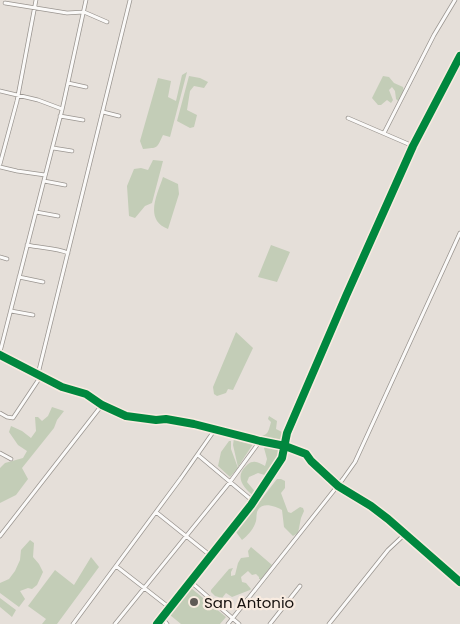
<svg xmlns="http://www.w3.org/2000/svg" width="460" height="624" viewBox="0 0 460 624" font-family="Poppins,sans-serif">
	<rect width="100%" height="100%" fill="#e5dfd9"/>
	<!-- green -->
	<path fill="#c3cdb7" d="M187,72L170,137L163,135C156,150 158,147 143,149L140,141L158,78L171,81L168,97L176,101L182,75Z
		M189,76L200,78L208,82L204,88L194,86L190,91L187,110L197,115L194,127L190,128L177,121Z
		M383,76L389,77L394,83L403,87L404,91L398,101L396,99L395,91L392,87L389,90L393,100L391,103L387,100L381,105H378L372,98Z
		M153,160L163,161L152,203L145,206L135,218L129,216L127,186L134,169L141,168L148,170Z
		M163,177L178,184L179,194L168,229C144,220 157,195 163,177Z
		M271,245L290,252L277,282L258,277Z
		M236,332L253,348L233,390L228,389L226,393L217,396L214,394L213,387Z
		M52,407L64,411L57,420L54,428L22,468L28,479L16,495L0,503V468L5,463L23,458L27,451L18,445L9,432L11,426L22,431L31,438L36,431L35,417H38L42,421L48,416Z
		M269,416L277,421L276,429L284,433L280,440L270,441L258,437C268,435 268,433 271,422L268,419Z
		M234,438L255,441L238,467L233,445Z
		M229,441H231V449L238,468L230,477L218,466L221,452Z
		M266,445L283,450L279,461L268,476L258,473L249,477L247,482L257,494L254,496C244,489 234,477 246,466C248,464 250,462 253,462C257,461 261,464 265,466L267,459L264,448Z
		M277,479H281L285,481V488L281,493L288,512L291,513L300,507L303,508L304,511L301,518L298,533L293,536L284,527L282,510C275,506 261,501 257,512C256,516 257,520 255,524C252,531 248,535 242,540L236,532Z
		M30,540L34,543L33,557L39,564L43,572L37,585L32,589L28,588L20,591L25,599L19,607L0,593V583L9,579L15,571L20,560L21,550Z
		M251,547L272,565L261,579H259V577L256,574L252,575L248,571L241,577L242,582L246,583L251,589L250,590L232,597L226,593L222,598L215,596L211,592V590L229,569L233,568L231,572V576L235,575L238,563L241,558L249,557L248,551Z
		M91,557L99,567L57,624H42L46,619L28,606L55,570L74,585Z
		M191,588L226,617L220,624H181L170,615Z
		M0,598L16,610L12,617L0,607Z"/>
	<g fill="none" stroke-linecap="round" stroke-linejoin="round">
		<!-- street casing -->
		<g stroke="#9a9590" stroke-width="4.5">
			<path id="street" d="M5,3L67,13L84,12L107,22
				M68,83L86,87
				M0,91L38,100L62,109
				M103,112L119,116
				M60,116L83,120
				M348,118L413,146
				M384,133L434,35L455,0
				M53,148L72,151
				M0,164L17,101L36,0
				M0,167L17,171L45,175
				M44,181L65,185
				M36,212L58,216
				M27,245C41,248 57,248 68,253
				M0,257L7,259
				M19,277L43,282
				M11,311L33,315
				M0,352L62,110L86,0
				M0,355L62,387L86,394L102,405L126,416L156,420L166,419L194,424L260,441L285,446L306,454L311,461L338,486L371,506L388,519L460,582
				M38,374L130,0
				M0,413L7,417L13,418L41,376
				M0,453L11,459
				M198,455L254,502
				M156,512L211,556
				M0,536L102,405
				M116,566L170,608
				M191,582L239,624
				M162,618L167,624
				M73,624L181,478L216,428
				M115,624L230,482L260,441
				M157,624L251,505L282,458L287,433L346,296L413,146L460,56
				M228,624L343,479L355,462L460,233
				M270,624L300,586
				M329,624L388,550L404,535"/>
		</g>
		<!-- street -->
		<use href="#street" stroke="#fbfaf9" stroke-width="3"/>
		<!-- cycleway casing -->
		<g stroke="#f8ebe0" stroke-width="11">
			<path id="cycleway" d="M0,355L62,387L86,394L102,405L126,416L156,420L166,419L194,424L260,441L285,446L306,454L311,461L338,486L371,506L388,519L460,582
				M157,624L251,505L282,458L287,433L346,296L413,146L460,56"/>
		</g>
		<!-- cycleway -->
		<use href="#cycleway" stroke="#00873e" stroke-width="8"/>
	</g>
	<!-- markers -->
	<circle fill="#5f5a56" stroke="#f8ebe0" stroke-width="2" cx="194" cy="602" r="5"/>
	<g text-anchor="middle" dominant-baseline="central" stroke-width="4.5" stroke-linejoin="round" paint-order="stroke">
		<!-- poi labels -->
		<g font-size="15" fill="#17120f" stroke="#f8ebe0" text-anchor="start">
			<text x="204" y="602">San Antonio</text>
		</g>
	</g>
</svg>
